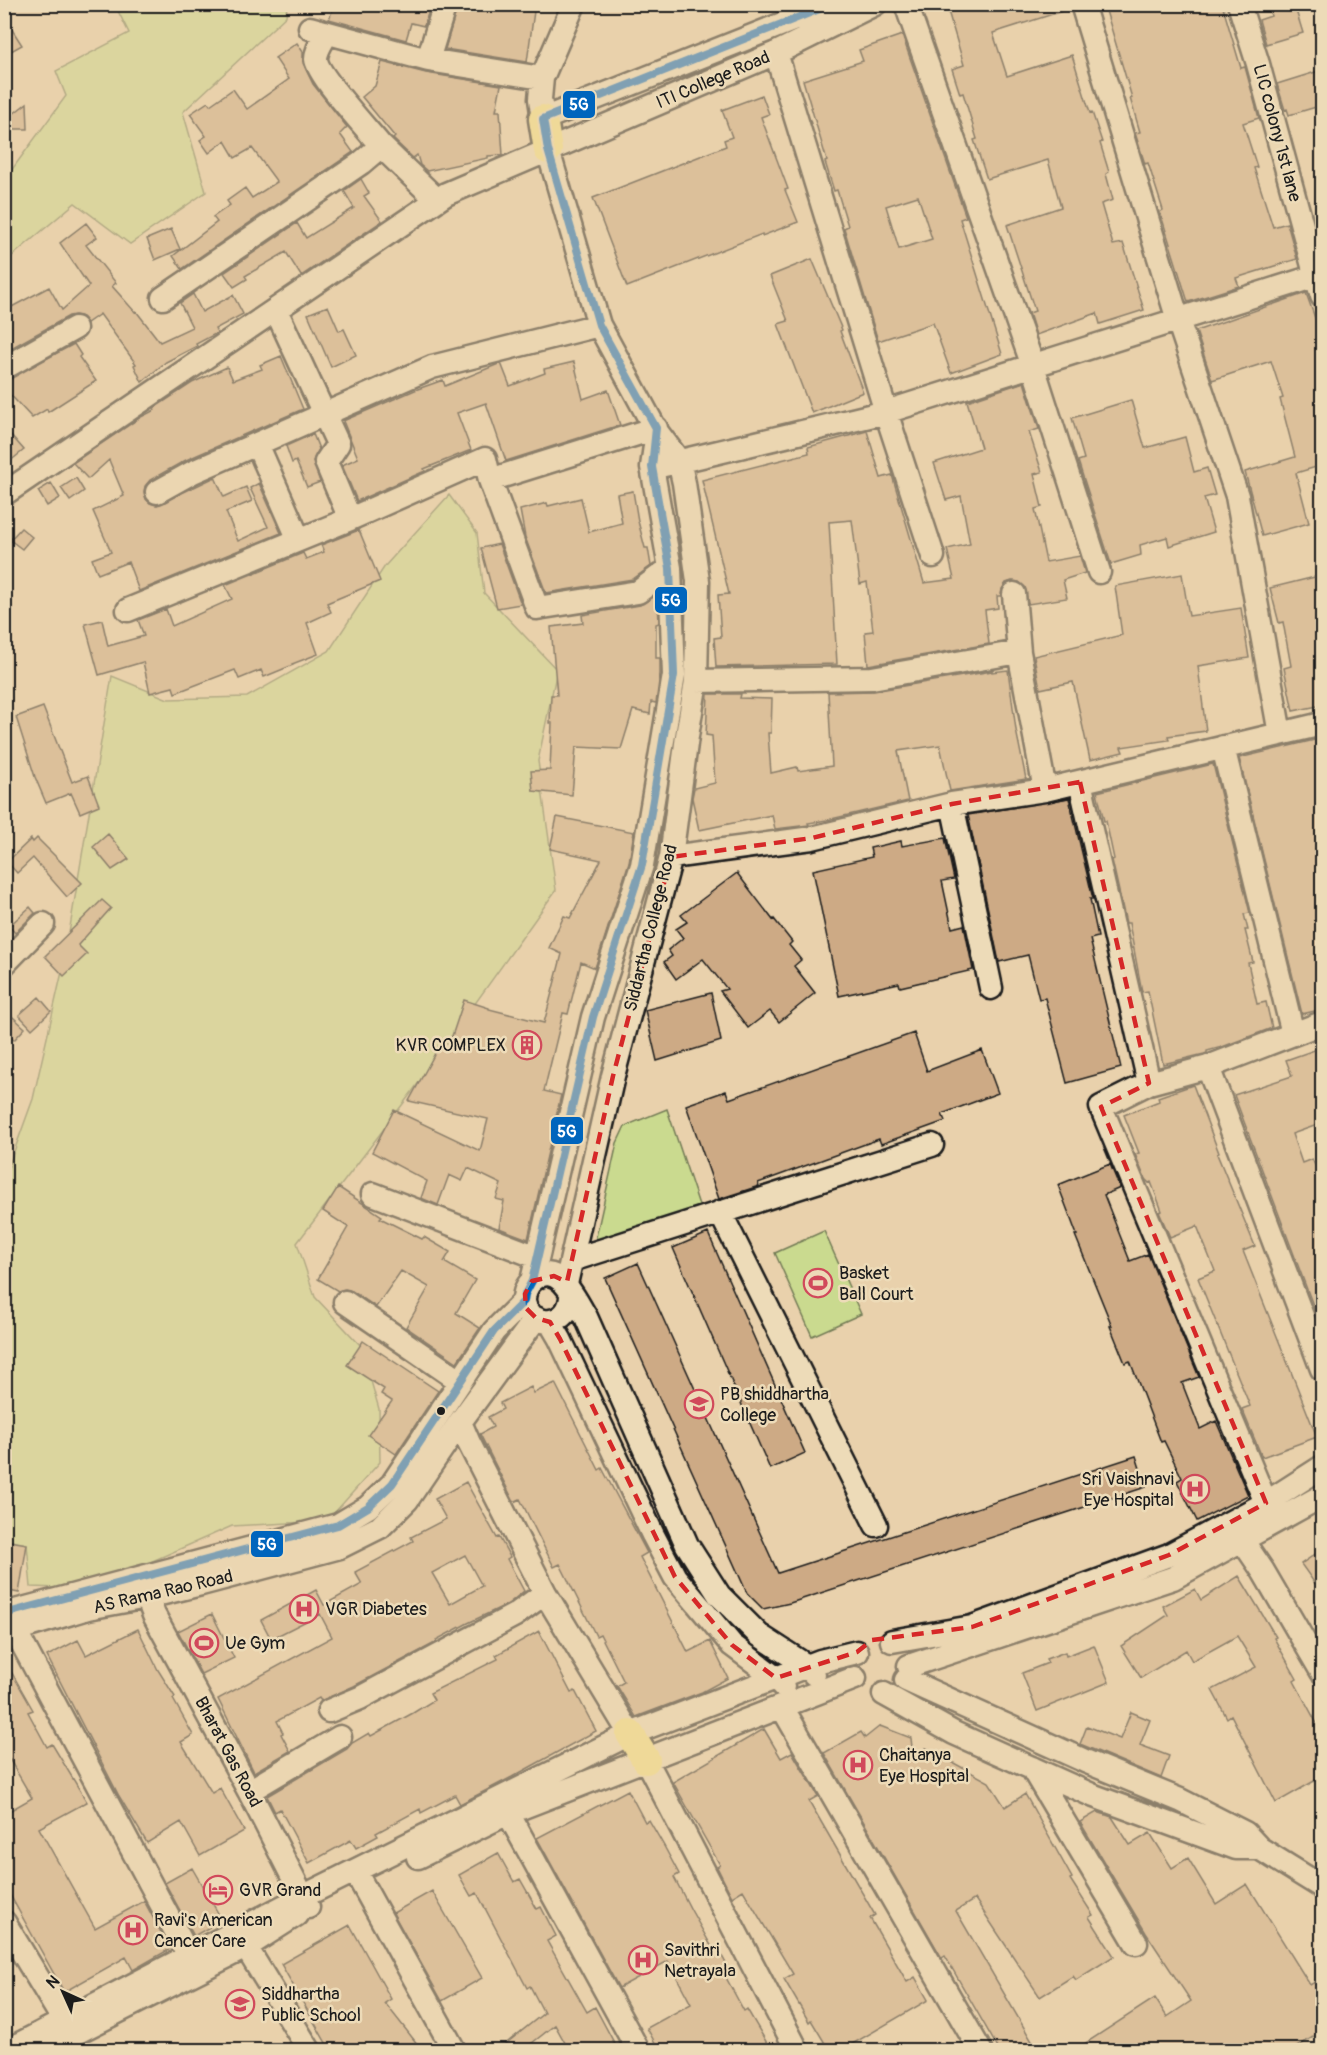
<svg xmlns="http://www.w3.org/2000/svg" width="1327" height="2055" viewBox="0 0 1327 2055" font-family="Pangolin,sans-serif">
	<rect width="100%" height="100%" fill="#e9d1ac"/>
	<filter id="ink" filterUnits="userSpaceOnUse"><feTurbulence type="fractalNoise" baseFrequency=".0167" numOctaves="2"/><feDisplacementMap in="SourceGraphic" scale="12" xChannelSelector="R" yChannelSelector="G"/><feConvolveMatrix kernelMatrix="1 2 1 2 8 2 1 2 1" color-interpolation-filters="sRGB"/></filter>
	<g filter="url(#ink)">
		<!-- green -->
		<path fill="#cada8f" stroke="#737b56" stroke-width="1.5" d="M167,5H287L286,16L183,112L206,192L130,244L75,203L5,262V179L66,96L56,71L129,33L115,5L163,6Z
			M449,495L477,533L484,593L557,670L538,761L556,890L412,1092L297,1243L315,1297L361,1346L379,1409L380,1462L327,1521L232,1526L89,1589L31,1587L27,1544L5,1540V1465L10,1452L9,1417L4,1409V1179L33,1099L64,963L112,676L168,699L247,697L329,651L385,566Z
			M667,1109L702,1214L594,1246L617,1143L625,1126Z
			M824,1231L861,1314L812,1336L775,1253Z"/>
		<!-- building -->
		<path fill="#cdaa85" stroke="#1c1c1c" stroke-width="1.5" fill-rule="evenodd" d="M335,4H431L424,26L411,23L406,40L329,19Z
			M458,4H535L527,62L445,49Z
			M970,4H1069V9L993,33L1007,76L1072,55L1090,113L1092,112L1102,142L1100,143L1109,172L1106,174L1113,200L1101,204L1113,245L1123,243L1144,310L1100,324L1097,313L1036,335L1029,313L1035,311L1007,225L1061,207L1048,160L987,179L974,140L977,139L963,93L960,94L952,69L964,65L948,11Z
			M1104,4H1222L1241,68L1245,67L1259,118L1243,123L1257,167L1254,168L1273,227L1287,223L1297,259L1236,278L1239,286L1188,302L1160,212L1163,210L1148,163L1145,164L1135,133L1140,132L1130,98H1132Z
			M1267,4H1294L1303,33L1266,44L1259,20L1271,16Z
			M4,17L22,45L4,55Z
			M902,35L966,217L960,219L1002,354L951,373L933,323L878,341L844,228L848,226L837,190L834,191L825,162L827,161L803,80L863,61L859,50ZM918,196L932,239L899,249L886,206Z
			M297,43L303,52V63L313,84L347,127L340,134L353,152L182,269L173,256L217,222L213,217L230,205L227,201L245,188L252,198L277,182L252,148L235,158L225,141L209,153L200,140L206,136L190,114L208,102L210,105L233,89L247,109L289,79L275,58Z
			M382,62L426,73L501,85L496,111H500L503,155L488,156V158L427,171L420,165L417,155L413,158L393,139L395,137L362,97L375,86Z
			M1319,71L1323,82V105L1289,115L1287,109L1285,110L1277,84Z
			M762,95L769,114L761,117L788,189L785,190L798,222L762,236V234L627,287L593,198L726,146L724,140L732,137L722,110Z
			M27,103L28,129H13V114Z
			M361,179L369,193L364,196L382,221L301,276L286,252L245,276L247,279L234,287L224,273L297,223L306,238L354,208L344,191Z
			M86,223L97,237L86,245L116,283L112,286L135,312L136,311L160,342L192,327L180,303L193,294L202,312L233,295L243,314L215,329L217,333L196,344L197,346L166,362L142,382L134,365L136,364L100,314L87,323L81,316L75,315L69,316L4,352V311L49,287L62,310L89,286L60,243Z
			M171,229L180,249L155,260L147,239Z
			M812,259L842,330L840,331L863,392L812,413L778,324L788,321L770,276Z
			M1306,293L1323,340V465L1296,473L1309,523L1262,536L1245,472L1295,457L1280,399L1283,398L1271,361L1212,380L1196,331Z
			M328,306L339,331L344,329L356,355L331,367L308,314Z
			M74,344L81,355L79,357L96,381L48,412L47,409L32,418L4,388V381Z
			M281,356L303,409L186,460L150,480L145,486L144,492L146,499L150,503L157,505L215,477L224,497L246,487L252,501L226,512L238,541L268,527L250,488L259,483L281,533L139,591L128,562L98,574L92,559L111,552L93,511L124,496L109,460L88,479L73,463L141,417L155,410L154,408L192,383L227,367L233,380L262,369L260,365Z
			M574,362L583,399L608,390L620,425L506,461L486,403L457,413L471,450L424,469L425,471L357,501L342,465L358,458L343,421L415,390L443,380L445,386L501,363L510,386L545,373L544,369Z
			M1024,382L1039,429L1029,432L1042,472L1034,474L1042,507L1035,509L1046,562L1080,556L1085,573L1063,580L1067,598L1028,604L1025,587L1019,582L1012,581L1006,583L1002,589L1001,596H997L998,608L985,610L989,644L868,665L865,632L873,631L867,582L860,584L852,520L829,522L837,664L716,667L714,638L721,637L718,595L729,594L702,480L809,453L808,447L867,431L881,478L892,475L924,583L954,579L947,549L970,544L961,496L946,500L934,463L981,448L967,401Z
			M1131,400L1145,448L1185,437L1194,472L1207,468L1215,495L1204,498L1214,532L1169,546L1167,537L1140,545L1141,555L1111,564L1078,461L1084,459L1072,418Z
			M4,427L24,450L4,466Z
			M313,434L319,449L313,461L320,482L307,487L296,461L292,463L286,446Z
			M76,478L84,491L70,501L61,488Z
			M51,483L60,498L47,506L38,491Z
			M633,491L638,521L645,548H648L651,566L633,579L546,593L525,537L520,510L547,503L548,506L581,498L589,532L622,523L617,494Z
			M21,528L32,537L22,549L10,540Z
			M359,530L380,581L327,603L331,612L307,623L318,654L292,664L293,665L264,677L261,670L239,679L235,670L175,693L173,687L150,693L143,662L99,675L85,624L102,620L108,646L144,636L138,620L166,609L172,626L232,599L225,585L303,553L306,559L324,552L321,545Z
			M499,544L521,604L497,608L481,548Z
			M1182,574L1189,616L1241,608L1249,658L1198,666L1206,731L1168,736L1169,740L1121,747L1123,752L1090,760L1073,682L1040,689L1034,656L1122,635L1115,586Z
			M1323,575V705L1293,711L1284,668L1291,666L1283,622L1279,623L1270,588Z
			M655,596L658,601L659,623L656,624V658H660V674L656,703L651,702L650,714L633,710L621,749L576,747L572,795L533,791L531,771L550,770L552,723H550L551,695H557L551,627L583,623L582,615L640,605Z
			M1008,670L1016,730L1026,779L950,791L940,745L898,751L908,801L827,820L808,823L809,825L775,829L772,815L699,830L692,798L694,788L715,783L712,736L706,735L708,694H741L740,698L772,699L771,733H768L771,773L797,767L798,771L832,766L828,692L874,691L992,671V672Z
			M43,707L72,782L88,776L99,805L80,813L71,793L46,803L35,777L16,717Z
			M1323,738V1009L1302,1014L1239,758Z
			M1213,764L1250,913L1244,914L1248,930H1245L1253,962L1248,963L1257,1004L1266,1002L1272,1028L1222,1047L1207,1051V1053L1204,1054L1163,1064L1148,991L1142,992L1129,923H1126L1112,860L1114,859L1106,821H1104L1097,792Z
			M1069,798L1093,899H1090L1098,937L1090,939L1121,1068L1067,1083L1045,998L1039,999L1028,955L999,962L968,815Z
			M557,817L634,832L629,862L595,968L581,962L568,1014L563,1013L544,1091L561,1095L528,1239L499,1228L504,1201L496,1199L501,1184L468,1168L462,1181L449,1175L438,1205L421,1198L427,1181L372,1152L394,1110L480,1151L488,1119L409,1101L439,1046L447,1051L464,1000L489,1008V1009L544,1023L562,954L549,948L564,916L570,918L601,860L550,849Z
			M108,834L129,859L112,870L93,847Z
			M37,838L82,883L67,897L33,858L17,873L7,862L31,839L33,842Z
			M945,838L954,879L942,881L952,928L964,925L973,970L900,987L899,983L839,996L813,870L872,857L870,848L901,841L902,846Z
			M737,873L773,920L774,919L792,942L789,945L801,960L794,966L815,993L779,1022L770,1011L748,1028L720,991L727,989L703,959L676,979L664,962L672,956L668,950L683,938L676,929L687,922L681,915Z
			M102,900L111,908L78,945L87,954L64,976L45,956Z
			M30,907L35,913L15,933L9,926Z
			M711,993L721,1041L657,1061L645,1010Z
			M39,997L51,1011L32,1029L19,1015Z
			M4,1009L25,1028L14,1040L4,1031Z
			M914,1033L927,1071L982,1050L998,1093L942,1114L945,1121L881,1144L879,1139L758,1183L759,1186L719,1199L686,1105L726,1091L729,1099Z
			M1323,1047V1123L1292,1134L1302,1163L1312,1159L1315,1165L1323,1162V1332L1234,1095L1292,1076L1286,1060Z
			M1193,1085L1219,1153L1217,1154L1255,1246L1243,1251L1317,1437L1262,1457L1242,1409L1250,1406L1198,1278L1215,1271L1197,1226L1170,1237L1159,1212L1162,1211L1151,1182L1149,1183L1145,1179L1135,1154L1139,1153L1124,1115L1159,1101L1158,1097Z
			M1110,1164L1120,1188L1104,1195L1130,1261L1148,1254L1199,1377L1182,1383L1200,1429L1216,1421L1248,1495L1197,1521L1177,1481L1182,1478L1164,1441L1161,1442L1130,1361L1125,1363L1110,1326H1112L1075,1235H1077L1058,1185Z
			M338,1187L382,1216L380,1218L422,1239L424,1237L450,1252L444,1262L475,1280L456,1313L480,1328L457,1362L406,1327L429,1287L401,1271L376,1307L352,1291L345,1289L338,1291L318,1279L348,1227L323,1211Z
			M708,1233L805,1453L770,1469L673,1248Z
			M638,1263L778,1573L1136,1456L1146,1487L790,1603L763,1609L747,1593L605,1278Z
			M363,1341L438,1391L396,1454L368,1435L392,1401L381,1394L384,1389L347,1365Z
			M555,1383L599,1470L602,1468L647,1553L640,1557L688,1652L710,1641L728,1678L702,1692L636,1717L617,1686L624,1682L600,1634L596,1636L560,1564L554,1567L520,1499L514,1502L480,1434L493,1427L488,1417L503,1409L500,1403L531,1387L534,1393Z
			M466,1482L497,1538L499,1537L510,1557L507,1559L524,1591L508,1604L468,1623L436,1640L437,1642L354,1686L321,1701L319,1698L277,1721L283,1733L281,1734L290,1751L254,1772L218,1699L332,1637L320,1614L271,1639L261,1620L316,1590L324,1605L362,1584L355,1572L413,1541L411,1537L446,1519L435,1499ZM465,1555L482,1586L450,1604L432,1573Z
			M4,1540L27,1544L19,1593L4,1590Z
			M1323,1549V1595L1301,1564Z
			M1239,1576L1276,1637L1274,1638L1297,1679L1294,1681L1323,1735V1776L1276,1803L1231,1715L1227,1718L1212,1690L1256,1667L1237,1636L1192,1661L1186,1650L1141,1678L1121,1646L1168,1615L1163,1606L1195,1589L1201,1600Z
			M212,1614L234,1658L201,1674L178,1631Z
			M138,1629L158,1670L175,1697L173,1699L193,1735L181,1742L212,1793L220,1788L244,1831L200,1856L181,1822L147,1843L119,1796L47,1656L78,1640L86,1655Z
			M539,1631L571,1693L575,1691L596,1731L512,1777L460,1804L455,1795L421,1813L420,1809L376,1833L378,1836L356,1848L351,1840L309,1863L280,1809L275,1812L267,1796L347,1749L352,1743L369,1733L371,1736L413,1713L434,1700L430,1693L498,1659L496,1655Z
			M1094,1645L1109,1682L1037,1711L1022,1673L1048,1663L1046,1659L1065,1652L1066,1656Z
			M4,1659L33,1710L28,1712L47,1747L52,1744L87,1802L39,1828L95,1928L144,1901L170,1949L133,1970L126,1957L64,1992L4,1884V1814L32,1798L4,1750Z
			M1131,1712L1150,1720L1140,1745L1169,1756L1161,1778L1080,1744L1087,1726L1120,1739Z
			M880,1726L911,1738L913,1757L926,1748L989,1782L1005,1807L1025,1794L1072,1878L1070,1879L1093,1915L1089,1917L1114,1956L1076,1980L1073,1976L1040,1997L975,1899L956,1911L1037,2050H999L945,1956L942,1958L824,1753L861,1732L865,1738Z
			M764,1729L781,1758L792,1752L818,1796L809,1801L875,1915L870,1918L907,1982L915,1977L928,2000L842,2050H829L811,2020L809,2022L784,1979L793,1974L743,1890L732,1897L717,1867L720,1865L673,1782Z
			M628,1790L645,1822L649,1820L664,1846L679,1874L674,1877L691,1910L713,1949L717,1947L729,1969L723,1972L744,2011L747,2009L771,2050H659L647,2028L691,2004L668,1961L619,1988L537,1838Z
			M1097,1812L1112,1817L1130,1845L1150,1833L1172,1868L1188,1858L1216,1904L1247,1884L1310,1985L1323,1977V2031L1292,2050H1075L1155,1998L1167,2017L1191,2001L1146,1933L1080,1822Z
			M498,1853L514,1882L520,1879L537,1909L541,1907L556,1936L547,1941L587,2012L595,2007L618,2050H569L555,2025L523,2050H498L544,2013L530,1986L527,1988L477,1893L471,1896L459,1875Z
			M192,1868L222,1920L194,1936L165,1883Z
			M432,1891L482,1978L442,2001L393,1913Z
			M350,1925L391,1999L385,2003L422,2050H330L281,1964Z"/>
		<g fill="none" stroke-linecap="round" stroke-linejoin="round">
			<!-- minor casing -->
			<g stroke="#1c1c1c" stroke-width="27">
				<path id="minor" d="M574,4L542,78L540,99L543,119L833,4
					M906,4L1033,366L1099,572
					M1082,4L1178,320L1237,496L1280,734
					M1239,4L1258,64L1316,277L1322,296
					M310,28L428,60L445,4
					M327,33C323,41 316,49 316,59C317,75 369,131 381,146
					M776,53L886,412L933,556
					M428,60L542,78
					M548,150L599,325L657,432L679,461L684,483L698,581L696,681L687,736L671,857L613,1076L566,1284
					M163,298L361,163L381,146L437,200
					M276,310L338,444L326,462L350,519
					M4,368L75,328
					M257,444L299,540
					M664,465L886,412L1322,274
					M490,480L656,428
					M157,492L193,472L432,367L599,325
					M4,494L446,194L776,53L875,4
					M1014,594L1019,652L1045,790
					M128,610L350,519L485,459L490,480L537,608L638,592L670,568
					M696,681L872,678L1019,652
					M1223,747L1293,1034
					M1080,782L1149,1083
					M952,804L991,988
					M671,857L812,838L952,804L1045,790L1322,724
					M4,964L43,924
					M1208,1067L1322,1369
					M373,1194L537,1257
					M720,1212L876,1525
					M572,1260L932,1145
					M532,1281L593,1017L642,865L674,675L670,568L652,467L657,432
					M571,1294C572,1327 528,1331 524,1301C524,1293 527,1285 533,1280C559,1259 575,1300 586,1317L687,1545L719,1595L759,1635L807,1666L814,1674
					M345,1302L460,1381
					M550,1322L560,1339L653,1535L675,1577L732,1645L776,1678L783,1686
					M460,1422L469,1443L545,1593L630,1734
					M1266,1503L1101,1107L1149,1083L1208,1067L1322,1023
					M1242,1540L1263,1571L1322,1672
					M147,1597L154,1615L249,1791L308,1907
					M4,1614L338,1525L368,1507L392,1484L494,1331L524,1301
					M15,1630L189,1956
					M4,1636L15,1630L88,1608L147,1597L201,1584L340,1547L380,1527L407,1500L460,1422L536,1318
					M892,1641L972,1627L1169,1555L1266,1503L1322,1467
					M909,1666L1173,1578L1322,1496
					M906,1680L1085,1761L1180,1800L1245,1833L1259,1848L1322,1887
					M884,1694L954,1733L1094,1796L1236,1848H1259
					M782,1707L980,2050
					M329,1711L360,1698L515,1615L545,1593
					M646,1760L797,2050
					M1032,1768L1136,1943
					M249,1791L340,1737
					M508,1813L638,2050
					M418,1857L508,1813L855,1678
					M355,1871L454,2050
					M4,1922L64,2021
					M246,1947L309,2050
					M8,2050L302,1897L630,1734L820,1661L857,1652
					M42,2050L246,1947L296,1915"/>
			</g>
			<!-- major casing -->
			<g stroke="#1c1c1c" stroke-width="33">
				<path id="major" d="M543,119L548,150
					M630,1734L646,1760"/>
			</g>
			<!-- minor -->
			<use href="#minor" stroke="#eddbb8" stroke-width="22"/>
			<!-- major -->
			<use href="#major" stroke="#f7e281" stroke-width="28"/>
			<!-- bus-1 casing -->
			<g stroke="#eddbb8" stroke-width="12">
				<path id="bus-1" d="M4,1614L338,1525L368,1507L392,1484L494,1331L524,1301L525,1294L532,1281L593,1017L642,865L674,675L670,568L652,467L656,428L599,325L548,150L543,119L832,4"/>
			</g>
			<!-- bus-1 -->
			<use href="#bus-1" stroke="#0065bd" stroke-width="8"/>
		</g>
	</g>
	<!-- marked area -->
	<path d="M0 0H1327V2055H0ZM1080,782L1149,1083L1101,1107L1266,1503L1169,1555L972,1627L872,1640L857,1652L776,1678L732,1645L675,1577L560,1339L550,1322L536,1318L526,1308L525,1294L532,1281L554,1276L567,1282L613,1076L671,857L812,838L952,804Z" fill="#e9d1ac" fill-opacity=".55" fill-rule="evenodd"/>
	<path fill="none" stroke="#d62828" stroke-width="4.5" stroke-dasharray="12 8" stroke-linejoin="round" d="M1080,782L1149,1083L1101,1107L1266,1503L1169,1555L972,1627L872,1640L857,1652L776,1678L732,1645L675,1577L560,1339L550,1322L536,1318L526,1308L525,1294L532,1281L554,1276L567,1282L613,1076L671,857L812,838L952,804Z"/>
	<!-- icons -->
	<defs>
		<g id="building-ring" transform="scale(1.5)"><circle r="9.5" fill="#eddbb8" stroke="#d1495b" stroke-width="1.5"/><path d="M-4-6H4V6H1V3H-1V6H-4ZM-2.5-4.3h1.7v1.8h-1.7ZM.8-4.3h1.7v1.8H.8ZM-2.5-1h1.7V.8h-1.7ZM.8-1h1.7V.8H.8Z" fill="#d1495b"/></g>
		<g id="stadium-ring" transform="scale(1.5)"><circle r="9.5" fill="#eddbb8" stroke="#d1495b" stroke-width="1.5"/><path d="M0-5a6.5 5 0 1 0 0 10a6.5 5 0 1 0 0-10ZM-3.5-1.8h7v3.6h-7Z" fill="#d1495b"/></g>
		<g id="university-ring" transform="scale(1.5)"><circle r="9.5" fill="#eddbb8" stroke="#d1495b" stroke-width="1.5"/><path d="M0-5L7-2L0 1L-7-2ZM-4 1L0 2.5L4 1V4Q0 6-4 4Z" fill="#d1495b"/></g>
		<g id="hospital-ring" transform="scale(1.5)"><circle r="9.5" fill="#eddbb8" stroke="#d1495b" stroke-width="1.5"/><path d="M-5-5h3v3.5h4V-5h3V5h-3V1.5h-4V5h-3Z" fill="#d1495b"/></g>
		<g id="hotel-ring" transform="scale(1.5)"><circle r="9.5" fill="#eddbb8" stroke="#d1495b" stroke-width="1.5"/><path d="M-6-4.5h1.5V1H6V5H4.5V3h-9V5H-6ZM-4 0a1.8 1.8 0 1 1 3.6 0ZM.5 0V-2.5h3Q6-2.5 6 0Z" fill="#d1495b"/></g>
		<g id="school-ring" transform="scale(1.5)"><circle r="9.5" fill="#eddbb8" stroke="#d1495b" stroke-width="1.5"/><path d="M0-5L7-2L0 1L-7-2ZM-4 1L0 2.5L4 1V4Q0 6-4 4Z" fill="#d1495b"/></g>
	</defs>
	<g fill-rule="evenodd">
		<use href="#building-ring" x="527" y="1045"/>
		<use href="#stadium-ring" x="818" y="1283"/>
		<use href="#university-ring" x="699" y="1404"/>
		<use href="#hospital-ring" x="1195" y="1489"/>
		<use href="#hospital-ring" x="304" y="1609"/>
		<use href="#stadium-ring" x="204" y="1643"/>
		<use href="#hospital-ring" x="858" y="1765"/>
		<use href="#hotel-ring" x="218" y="1890"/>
		<use href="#hospital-ring" x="133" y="1930"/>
		<use href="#hospital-ring" x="643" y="1960"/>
		<use href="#school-ring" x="240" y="2004"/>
	</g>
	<!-- markers -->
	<circle fill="#1c1c1c" stroke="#eddbb8" stroke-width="2" cx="441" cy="1411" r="5"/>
	<g text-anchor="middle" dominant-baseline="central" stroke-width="5" stroke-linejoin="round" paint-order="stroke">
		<!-- street labels -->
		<g font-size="18" fill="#1c1c1c" stroke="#eddbb8">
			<text transform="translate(713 80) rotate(-23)">ITI College Road</text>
			<text transform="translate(1277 133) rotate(75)">LIC colony 1st lane</text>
			<text transform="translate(651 928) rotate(-76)">Siddartha College Road</text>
			<text transform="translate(163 1592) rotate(-13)">AS Rama Rao Road</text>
			<text transform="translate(228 1752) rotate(62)">Bharat Gas Road</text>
		</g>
		<!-- poi labels -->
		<g font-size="18" fill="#1c1c1c" stroke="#eddbb8" text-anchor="start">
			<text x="506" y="1045" text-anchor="end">KVR COMPLEX</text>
			<text x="839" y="1273">Basket<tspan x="839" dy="21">Ball Court</tspan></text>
			<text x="720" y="1394">PB shiddhartha<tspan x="720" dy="21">College</tspan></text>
			<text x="1174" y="1479" text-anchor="end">Sri Vaishnavi<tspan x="1174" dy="21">Eye Hospital</tspan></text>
			<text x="325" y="1609">VGR Diabetes</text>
			<text x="225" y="1643">Ue Gym</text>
			<text x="879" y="1755">Chaitanya<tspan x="879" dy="21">Eye Hospital</tspan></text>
			<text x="239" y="1890">GVR Grand</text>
			<text x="154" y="1920">Ravi's American<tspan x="154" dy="21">Cancer Care</tspan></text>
			<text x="664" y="1950">Savithri<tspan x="664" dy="21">Netrayala</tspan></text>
			<text x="261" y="1994">Siddhartha<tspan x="261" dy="21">Public School</tspan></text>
		</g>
	</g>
	<g stroke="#eddbb8" stroke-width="2">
		<rect x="562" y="90" width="34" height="29" rx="6" fill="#0065bd"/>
		<rect x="654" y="586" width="34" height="28" rx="6" fill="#0065bd"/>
		<rect x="550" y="1116" width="34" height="29" rx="6" fill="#0065bd"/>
		<rect x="250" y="1530" width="34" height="28" rx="6" fill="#0065bd"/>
	</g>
	<g font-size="16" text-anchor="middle" font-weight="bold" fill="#fff">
		<text x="579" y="110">5G</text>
		<text x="671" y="606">5G</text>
		<text x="567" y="1137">5G</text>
		<text x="267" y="1550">5G</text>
	</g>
	<!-- margin -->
	<rect width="1327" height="2055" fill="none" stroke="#eddbb8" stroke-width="24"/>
	<rect x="12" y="12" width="1303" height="2031" fill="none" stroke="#1c1c1c" stroke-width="2" filter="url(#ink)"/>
	<!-- north arrow -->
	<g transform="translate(63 1992) rotate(315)" stroke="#eddbb8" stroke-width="4.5" paint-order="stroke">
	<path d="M0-4.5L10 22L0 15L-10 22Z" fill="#1c1c1c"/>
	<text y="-9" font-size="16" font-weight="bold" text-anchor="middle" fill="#1c1c1c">N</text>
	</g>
</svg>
